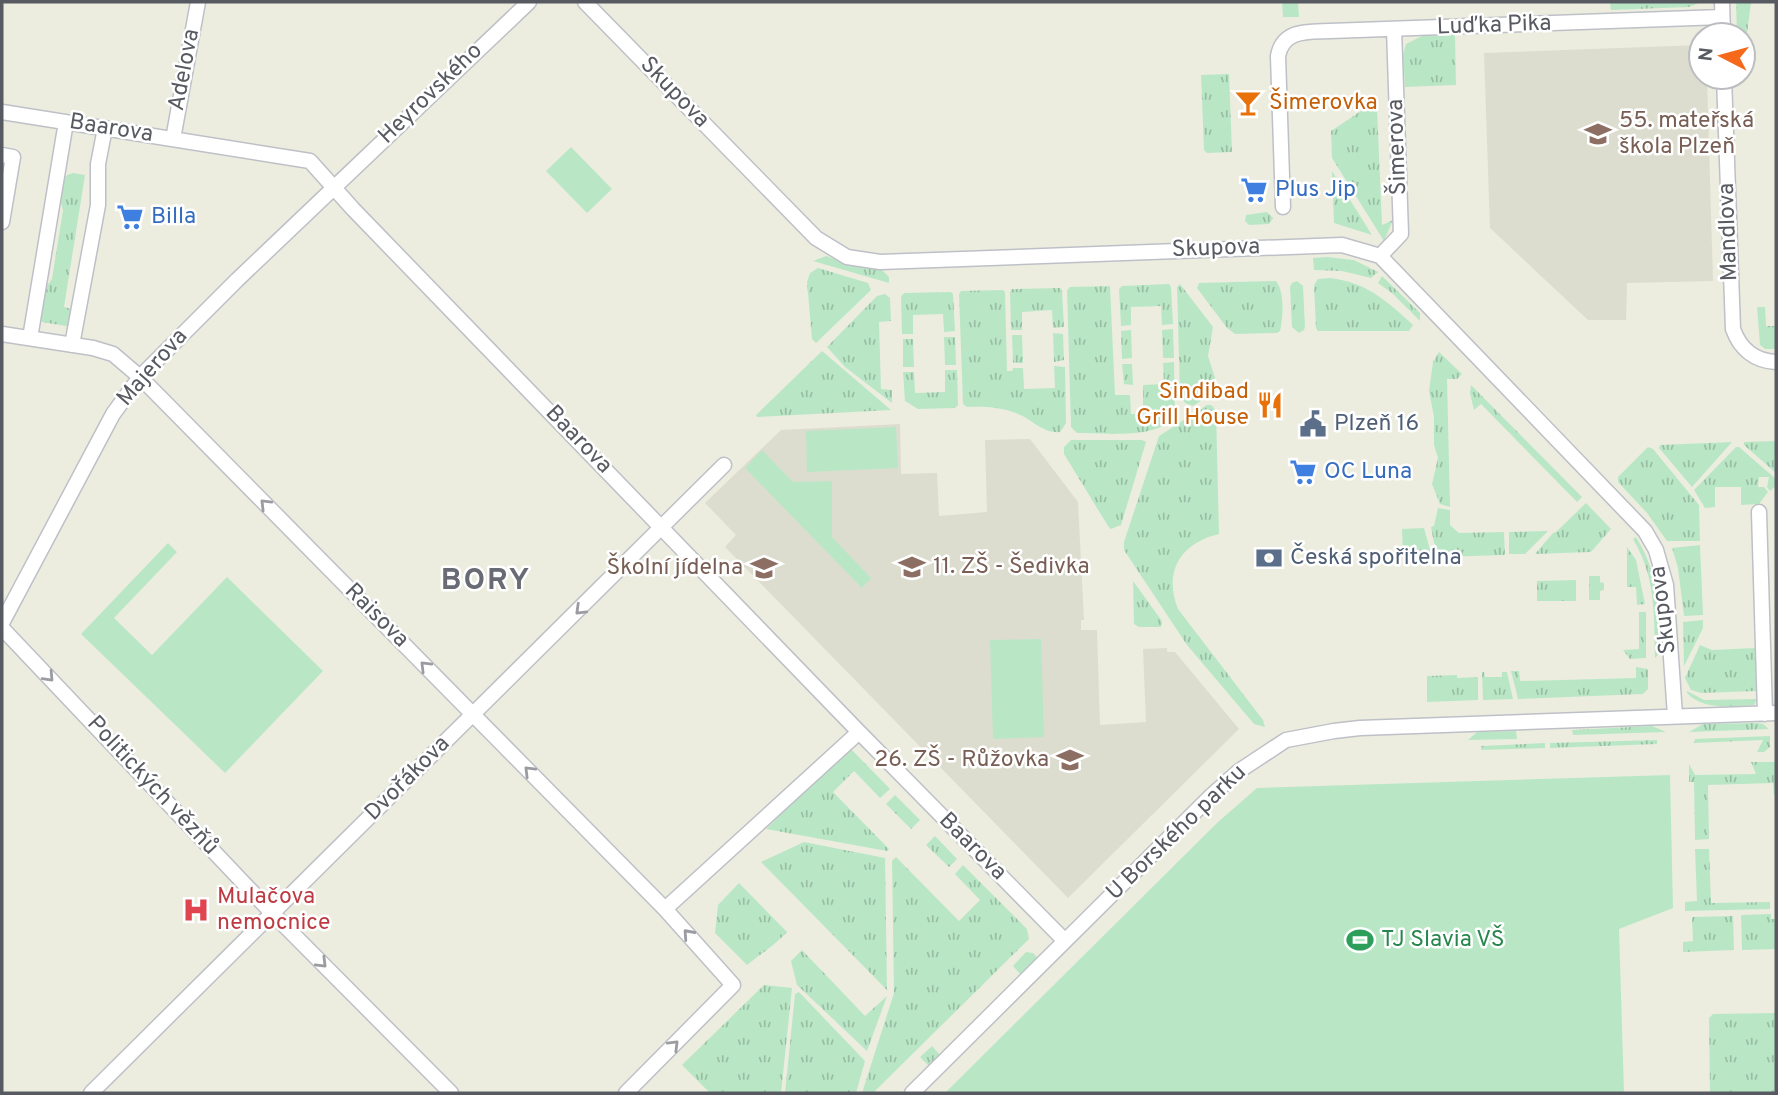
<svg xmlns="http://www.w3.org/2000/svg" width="1778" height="1095" viewBox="0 0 1778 1095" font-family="Overpass,sans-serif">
	<defs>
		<pattern id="grass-tufts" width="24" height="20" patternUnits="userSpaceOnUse" patternTransform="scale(1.75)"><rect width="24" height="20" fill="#b9e7c6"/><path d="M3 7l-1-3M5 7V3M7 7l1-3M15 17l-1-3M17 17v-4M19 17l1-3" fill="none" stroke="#99bea4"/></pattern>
	</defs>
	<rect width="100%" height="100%" fill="#eceddf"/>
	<!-- education -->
	<path fill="#dcddce" d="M1701,45V77H1707L1713,281L1627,283L1626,320H1588L1490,228L1484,53Z
		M900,424L901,474L937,473L939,516L987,512L985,440L1030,439L1078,502L1084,620H1081V630H1097L1100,725L1146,722L1143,649L1167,648V652H1175L1239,729L1068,898L725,547L736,535L705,503L781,430Z"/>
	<!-- grass -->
	<path fill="url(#grass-tufts)" d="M1282,2H1298L1299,17H1283Z
		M1610,2H1701L1689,7L1611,10Z
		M1736,2H1751L1745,50L1743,35H1737Z
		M1455,35L1456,85L1405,87L1403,55L1406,44L1422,36Z
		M1229,74L1232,152L1207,153L1204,150L1201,75Z
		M1377,108L1382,225L1393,220L1384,241L1332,158L1331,131L1364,109Z
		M1332,171L1372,235L1334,223Z
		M73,173L85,175L64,307L75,310L72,327L42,322L40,318L43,291L52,279L63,210L59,196L62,180L67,175Z
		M1267,212L1273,218L1269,224L1249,225L1245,221L1246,215Z
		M826,256L854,266L882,270L889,277V283L813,261Z
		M1327,257L1354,260L1378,272L1371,278L1342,271L1314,270L1313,258Z
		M818,268L868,283L871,290L816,343L812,339L807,282L810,273Z
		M1382,276L1420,313V321L1393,294L1378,283Z
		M1330,278C1366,282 1387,301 1413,325L1409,331H1318L1316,328L1314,285L1318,279Z
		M1276,281C1285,292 1283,318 1280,331L1277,333L1235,334L1227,328L1197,288L1199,283Z
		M1297,281L1303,286L1305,327L1304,330L1299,333L1292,327L1290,287L1292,283Z
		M1169,284L1171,287L1173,324L1162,325L1161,306L1131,307V325L1121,326L1119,289L1122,286Z
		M1180,284L1213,327L1208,356L1215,378V384L1208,396L1193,406L1185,403L1180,395L1177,287Z
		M1110,286L1115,395H1130L1131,414H1143V385L1164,384L1163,363L1174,362L1175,415C1161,440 1102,433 1077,433L1071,427L1067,290L1070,287Z
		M1060,288L1062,290L1064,327L1053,328L1052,310L1022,312V330H1011L1010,292L1012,289Z
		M1003,290L1005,292L1007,371H1012L1013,368H1023L1024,389L1055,388L1054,366L1065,367L1066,423L1060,432C1043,434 1032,419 1016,413C1000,407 984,406 967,407L963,404L959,294L961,291Z
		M951,292L953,294L955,331L944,332L943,314L913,315V334H902L901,297L904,293Z
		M885,294L890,298L891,321L879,322L881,389L892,390V403L845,367L827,347L877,296Z
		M1757,307H1765L1766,326H1776V349H1765L1760,345Z
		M1173,329L1174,358H1163L1162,330Z
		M1131,330L1132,358L1122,359L1121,331Z
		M1053,333L1063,334L1064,360L1054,362Z
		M1012,335H1022L1023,363H1013Z
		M944,337H955L956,365H945Z
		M903,339H913L914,367H903Z
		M822,351L891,410L757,417L756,415Z
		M1439,352L1462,374L1457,379H1447L1450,507L1440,504L1432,484L1438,458L1434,445V417L1429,391L1433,362Z
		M1122,364H1132L1133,385L1124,384Z
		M945,370H957L958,405L955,408L918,409L905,401L903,372H914L915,393L945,392Z
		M1471,385L1582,497L1577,502L1481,404L1474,410L1470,393Z
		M1207,405H1211L1216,410L1219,534C1181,543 1163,571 1178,609L1263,720L1265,727L1254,724L1187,645L1124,550V542L1159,436Z
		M1071,440H1142L1146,442L1121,525L1111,529L1108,526L1064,454V447Z
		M1776,441V473L1744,445V442Z
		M1732,442L1692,487L1659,448L1660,445Z
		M1648,447L1653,449L1699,505L1700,541H1667L1647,513L1618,482V477Z
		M1736,447H1739L1776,479V486L1770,491L1767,487L1769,477H1759L1758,487H1764L1768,492L1759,504L1741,505V487H1715V507L1705,508L1694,490Z
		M1586,503L1611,529L1591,552L1535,554L1553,533L1556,532Z
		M1438,508L1450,510V525L1459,533L1504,532L1505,555L1442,557L1434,543L1431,527L1434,526Z
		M1424,528L1432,557H1403L1402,529Z
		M1548,531L1525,554H1509V532Z
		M1636,537C1661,579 1658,606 1660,653L1655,658C1654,613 1656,578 1633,539Z
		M1700,545L1703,615L1684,616L1678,568L1672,548Z
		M1627,547L1636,560L1645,604L1637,605L1636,587H1627Z
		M1589,576H1600V582L1604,583V590L1600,591V600H1589Z
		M1576,580V601H1537V581Z
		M1133,581L1162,621L1161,627H1139L1134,624Z
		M1639,612H1646V658L1630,659L1623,650L1639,649Z
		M1703,620V628L1684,666L1683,622Z
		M1700,645L1712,650L1755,648L1756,691L1701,693L1691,690L1685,678Z
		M1636,667L1648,669V689L1643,694L1518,699L1511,671H1519L1520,681L1636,678Z
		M1482,672H1484L1485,677H1502V672H1507L1513,699L1483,700Z
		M1457,675V678L1478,677V700L1427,702V676Z
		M1687,691L1704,700L1757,699L1754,705C1731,706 1704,711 1687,693Z
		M1757,723L1763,724L1769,729L1689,732L1703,724Z
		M1652,726L1666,732L1573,735L1572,730Z
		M1516,731L1517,739L1468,740L1477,732Z
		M1770,736V747L1764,752H1757L1763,740L1694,743L1695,739Z
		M1657,740V744L1550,748V743Z
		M1545,743V748L1481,750V746Z
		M850,748L890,789L880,798L854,771L833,792L889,849L887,851L766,829Z
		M1751,762H1776V795H1774L1773,783L1708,785L1709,839L1695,840L1694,782H1689V764L1695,775L1756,774Z
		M895,795L920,820L911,829L886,804Z
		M935,836L957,859L949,867L926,845Z
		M804,842L885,858L887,990L761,862Z
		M1695,849H1709L1711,903L1770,902V909L1685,911V902L1697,901Z
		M896,857L959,921L980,900L955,874L963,865L1027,929L1029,939L873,1093H862L894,993L892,861Z
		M739,883L787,932C774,946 762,953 747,965L715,933L718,905Z
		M1771,914V919H1776V949L1742,950L1741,915Z
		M1733,916L1734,950L1683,952V942L1693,941L1692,917Z
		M802,950L865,1016L887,996L867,1051L797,985L791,961Z
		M1026,952L1033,953L1038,958L1021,975L1013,966Z
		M764,985L792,988L781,1093H710L682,1065Z
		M799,992L865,1061L856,1093H785L795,994Z
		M1776,1013V1093H1710L1709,1018L1713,1014Z
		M932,1046L940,1055L929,1066L920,1057Z"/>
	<!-- garden -->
	<path fill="#b9e7c6" d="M571,147L612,189L587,213L546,171Z
		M896,427L898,468L807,472L806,431Z
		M762,450L793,482L832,481V537L871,578L862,588L745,468Z
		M168,543L177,552L114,618L152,655L227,577L323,671L225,773L81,634Z
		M1041,639L1044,737L993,739L990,640Z
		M1670,775L1673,908L1619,929L1624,1093H945L1218,822L1257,788Z"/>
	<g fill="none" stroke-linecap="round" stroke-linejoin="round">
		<!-- street casing -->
		<g stroke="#bec0c7" stroke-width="17">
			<path id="street" d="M585,2L816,238L847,257L880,262L1342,245L1380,256L1645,531L1656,550L1666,585L1675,716
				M1722,2L1723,35
				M1724,77L1733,329C1740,349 1755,361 1776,362
				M2,112L310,161L353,209L859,732L1065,941
				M173,139L198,2
				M2,155L13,157L2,222
				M1283,207L1278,56C1283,29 1308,32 1330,31L1722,17
				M1380,256L1401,234L1394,29
				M2,334L93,348L113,354L140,377L665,909L733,985L626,1093
				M30,338L66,122
				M72,345L98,205V164L105,128
				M1759,512L1765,714
				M2,623L113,414L140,377L237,280L529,2
				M2,628L273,914L451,1093
				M665,909L859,732
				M91,1093L724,465
				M912,1093L1212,795L1239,771L1286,740L1334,731L1360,728L1776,713"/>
		</g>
		<!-- street -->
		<use href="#street" stroke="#fff" stroke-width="14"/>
	</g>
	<!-- one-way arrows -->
	<defs><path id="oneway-chevron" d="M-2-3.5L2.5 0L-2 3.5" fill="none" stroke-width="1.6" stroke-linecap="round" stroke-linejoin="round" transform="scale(1.75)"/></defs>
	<g stroke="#9b9ca1">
		<use href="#oneway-chevron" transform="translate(265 504) rotate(-135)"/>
		<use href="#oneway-chevron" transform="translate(580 610) rotate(136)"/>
		<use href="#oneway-chevron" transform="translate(425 666) rotate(-135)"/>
		<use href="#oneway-chevron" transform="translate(49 677) rotate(47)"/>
		<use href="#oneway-chevron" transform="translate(529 771) rotate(-135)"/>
		<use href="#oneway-chevron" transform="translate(688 934) rotate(-132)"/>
		<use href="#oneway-chevron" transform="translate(322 963) rotate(45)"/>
		<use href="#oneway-chevron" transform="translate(674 1045) rotate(-45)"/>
	</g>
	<!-- icons -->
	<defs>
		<g id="bar-bare" transform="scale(2.1)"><path d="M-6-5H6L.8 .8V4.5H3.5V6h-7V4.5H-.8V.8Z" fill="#e8710a" stroke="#fff" stroke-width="2.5" paint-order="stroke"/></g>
		<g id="school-bare" transform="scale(2.1)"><path d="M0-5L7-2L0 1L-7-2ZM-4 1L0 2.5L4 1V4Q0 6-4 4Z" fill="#8d6e63" stroke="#fff" stroke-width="2.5" paint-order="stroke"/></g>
		<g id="supermarket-bare" transform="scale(2.1)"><path d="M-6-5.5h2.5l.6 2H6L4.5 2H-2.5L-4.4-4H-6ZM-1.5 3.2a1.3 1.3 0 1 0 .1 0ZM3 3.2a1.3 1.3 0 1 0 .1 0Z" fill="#3f7fe0" stroke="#fff" stroke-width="2.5" paint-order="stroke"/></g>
		<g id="restaurant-bare" transform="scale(2.1)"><path d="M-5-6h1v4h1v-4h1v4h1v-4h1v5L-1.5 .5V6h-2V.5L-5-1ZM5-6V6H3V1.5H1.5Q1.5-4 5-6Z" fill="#e8710a" stroke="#fff" stroke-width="2.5" paint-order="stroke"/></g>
		<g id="civic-bare" transform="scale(2.1)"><path d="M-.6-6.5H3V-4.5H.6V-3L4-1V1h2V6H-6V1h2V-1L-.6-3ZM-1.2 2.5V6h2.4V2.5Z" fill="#5c6f8a" stroke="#fff" stroke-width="2.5" paint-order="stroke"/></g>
		<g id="bank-bare" transform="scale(2.1)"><path d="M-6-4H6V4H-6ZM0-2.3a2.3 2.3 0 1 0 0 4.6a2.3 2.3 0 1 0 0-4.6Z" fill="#5c6f8a" stroke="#fff" stroke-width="2.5" paint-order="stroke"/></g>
		<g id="hospital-bare" transform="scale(2.1)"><path d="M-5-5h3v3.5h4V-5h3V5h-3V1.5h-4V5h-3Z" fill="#e0444e" stroke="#fff" stroke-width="2.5" paint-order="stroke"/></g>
		<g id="stadium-bare" transform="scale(2.1)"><path d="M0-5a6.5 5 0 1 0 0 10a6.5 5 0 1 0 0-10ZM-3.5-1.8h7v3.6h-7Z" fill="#2e9e5b" stroke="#fff" stroke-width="2.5" paint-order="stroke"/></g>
	</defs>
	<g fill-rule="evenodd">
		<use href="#bar-bare" x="1248" y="103"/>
		<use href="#school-bare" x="1598" y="134"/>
		<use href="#supermarket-bare" x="1254" y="190"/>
		<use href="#supermarket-bare" x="130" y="217"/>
		<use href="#restaurant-bare" x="1270" y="405"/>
		<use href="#civic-bare" x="1313" y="424"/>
		<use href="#supermarket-bare" x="1303" y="472"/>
		<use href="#bank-bare" x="1269" y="558"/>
		<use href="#school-bare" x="912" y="567"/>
		<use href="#school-bare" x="764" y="568"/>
		<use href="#school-bare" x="1070" y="760"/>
		<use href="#hospital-bare" x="196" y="910"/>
		<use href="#stadium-bare" x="1360" y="940"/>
	</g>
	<g text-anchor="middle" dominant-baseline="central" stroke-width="5" stroke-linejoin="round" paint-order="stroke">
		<!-- street labels -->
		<g font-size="23" fill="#585a62" stroke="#fff">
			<text transform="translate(1494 26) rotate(-2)">Luďka Pika</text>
			<text transform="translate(185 70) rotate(-79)">Adelova</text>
			<text transform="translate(674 93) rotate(46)">Skupova</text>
			<text transform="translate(431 94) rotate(-44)">Heyrovského</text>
			<text transform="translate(111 129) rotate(9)">Baarova</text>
			<text transform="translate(1398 147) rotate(-92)">Šimerova</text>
			<text transform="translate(1729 232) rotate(-92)">Mandlova</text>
			<text transform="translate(1216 249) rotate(-2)">Skupova</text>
			<text transform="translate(153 368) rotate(-49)">Majerova</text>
			<text transform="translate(578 440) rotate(46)">Baarova</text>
			<text transform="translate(1664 610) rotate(-97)">Skupova</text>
			<text transform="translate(376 616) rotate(45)">Raisova</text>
			<text transform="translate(408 779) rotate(-45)">Dvořákova</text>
			<text transform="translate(152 786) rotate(47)">Politických vězňů</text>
			<text transform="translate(1177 833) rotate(-44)">U Borského parku</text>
			<text transform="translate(972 847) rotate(45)">Baarova</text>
		</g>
		<!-- food labels -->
		<g font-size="23" fill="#c56008" stroke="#fff" text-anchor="start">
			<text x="1269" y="103">Šimerovka</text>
			<text x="1249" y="392" text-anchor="end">Sindibad<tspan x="1249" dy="26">Grill House</tspan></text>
		</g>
		<!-- education labels -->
		<g font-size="23" fill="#785e54" stroke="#fff" text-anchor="start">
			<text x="1619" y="121">55. mateřská<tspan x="1619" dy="26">škola Plzeň</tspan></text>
			<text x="933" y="567">11. ZŠ - Šedivka</text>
			<text x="743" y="568" text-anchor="end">Školní jídelna</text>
			<text x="1049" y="760" text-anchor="end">26. ZŠ - Růžovka</text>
		</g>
		<!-- shop labels -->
		<g font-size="23" fill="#366cbe" stroke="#fff" text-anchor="start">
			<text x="1275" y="190">Plus Jip</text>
			<text x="151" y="217">Billa</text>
			<text x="1324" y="472">OC Luna</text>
		</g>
		<!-- service labels -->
		<g font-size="23" fill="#4e5e75" stroke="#fff" text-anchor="start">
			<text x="1334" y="424">Plzeň 16</text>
			<text x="1290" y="558">Česká spořitelna</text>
		</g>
		<!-- health labels -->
		<g font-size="23" fill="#be3a42" stroke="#fff" text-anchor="start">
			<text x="217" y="897">Mulačova<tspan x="217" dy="26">nemocnice</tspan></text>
		</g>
		<!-- leisure labels -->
		<g font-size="23" fill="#27864d" stroke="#fff" text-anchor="start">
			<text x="1381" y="940">TJ Slavia VŠ</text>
		</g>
		<!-- district labels -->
		<g font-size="30" font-weight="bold" letter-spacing="2" fill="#696b74" stroke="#fff">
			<text x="486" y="581">BORY</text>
		</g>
	</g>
	<!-- border -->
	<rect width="1778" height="1095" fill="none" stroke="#585a62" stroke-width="7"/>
	<!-- north arrow -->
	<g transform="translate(1722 56) rotate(276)"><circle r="33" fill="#ffffff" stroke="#bcbdc0" stroke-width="2"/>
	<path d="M0-5L12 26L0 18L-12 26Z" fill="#f6691b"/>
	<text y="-10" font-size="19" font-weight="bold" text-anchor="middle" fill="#585a62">N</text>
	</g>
</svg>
